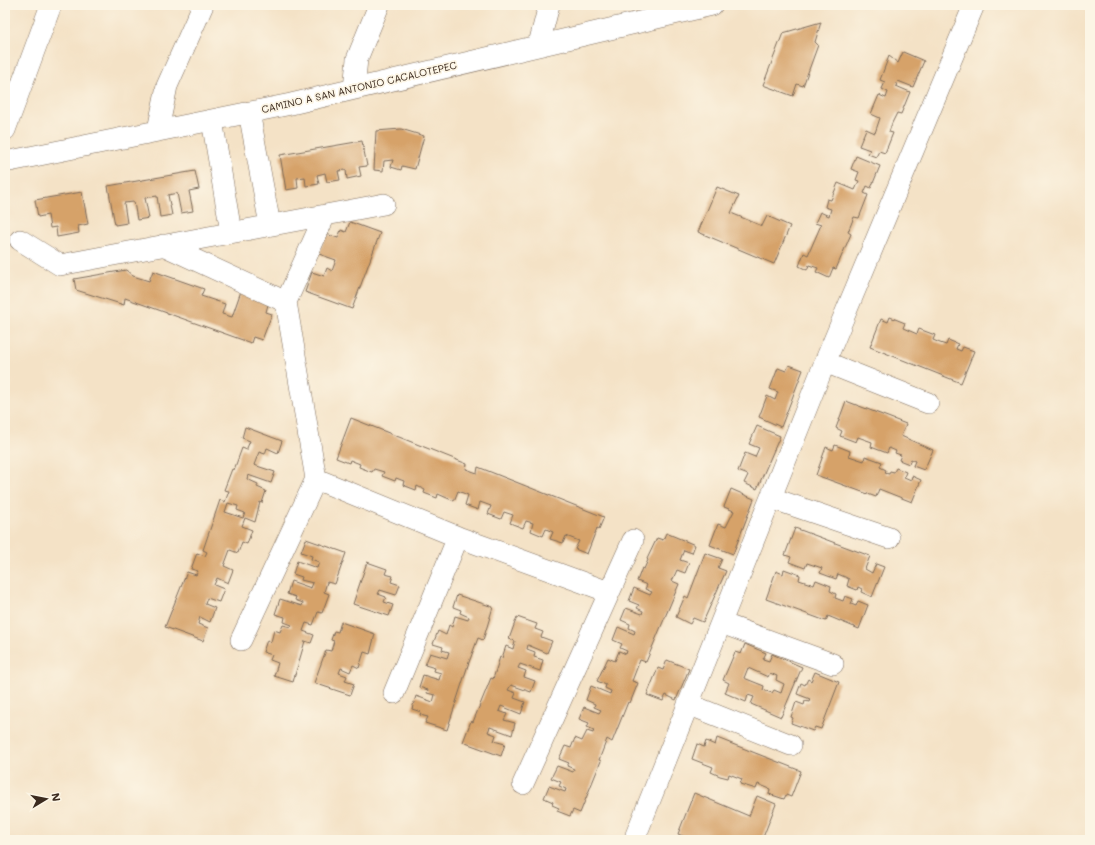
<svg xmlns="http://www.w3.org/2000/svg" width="1095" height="845" viewBox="0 0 1095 845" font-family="Mali,sans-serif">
	<rect width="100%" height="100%" fill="#fcf5e5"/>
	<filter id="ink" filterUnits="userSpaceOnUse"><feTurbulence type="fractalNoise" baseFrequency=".025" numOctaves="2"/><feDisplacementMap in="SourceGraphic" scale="8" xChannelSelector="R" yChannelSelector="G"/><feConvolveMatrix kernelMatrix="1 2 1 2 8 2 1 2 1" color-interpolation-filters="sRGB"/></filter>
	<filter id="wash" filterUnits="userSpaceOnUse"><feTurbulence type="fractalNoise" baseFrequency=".012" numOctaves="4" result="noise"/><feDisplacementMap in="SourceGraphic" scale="16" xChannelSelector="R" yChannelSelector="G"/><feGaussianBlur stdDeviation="0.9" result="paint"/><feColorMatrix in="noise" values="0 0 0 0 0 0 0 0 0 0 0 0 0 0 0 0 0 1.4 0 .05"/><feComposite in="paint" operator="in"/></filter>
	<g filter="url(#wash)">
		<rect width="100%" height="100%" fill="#f4e2c6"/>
		<g id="blocks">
			<!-- building -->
			<path fill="#d6a269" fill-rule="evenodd" d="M821,22L815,42L818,45L803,86L797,84L793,96L763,85L783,33Z
				M903,52L924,61L913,87L898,81L896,86L910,92L901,114L897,113L892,123L889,132L893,133L885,153L879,151L876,157L868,154L870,150L859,146L866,129L875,133L880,118L871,114L879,95L886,98L888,92L882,89L885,82L880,80L889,56L898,63Z
				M401,129L424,136L415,169L402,166L401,170L391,167L393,160L384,161L383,171L374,170L376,131Z
				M362,141L367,166L359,167L361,176L347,179L346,170L338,171L340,180L327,182L325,173L317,175L319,184L306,186L305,177L297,178L298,188L286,190L280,155Z
				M856,156L880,166L871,188L867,186L864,193L868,195L859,218L854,217L848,232L851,234L836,269L833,268L829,278L816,272L818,268L809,265L807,270L799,266L804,253L808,255L821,225L815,223L820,212L829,216L831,209L825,207L827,199L831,200L838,183L855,190L859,181L856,180L859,172L851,169Z
				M195,171L199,189L189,191L193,211L181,213L177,193L168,195L172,215L160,217L157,196L145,198L149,218L137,220L134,202L124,203L127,223L115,225L108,186Z
				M717,187L739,196L731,213L762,226L767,216L790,226L774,264L698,232Z
				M82,192L88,224L78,226L79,233L57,237L56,227L50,228L48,215L38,217L35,200Z
				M350,222L380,233L352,309L305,292L312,272L324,276L327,268L332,271L336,260L319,254L326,234L338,238L341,230L346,232Z
				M126,270L133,276L149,281L153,271L204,289L201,296L225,304L222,314L232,317L241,291L269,301L266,312L272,314L262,340L253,337L251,343L125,298L124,305L76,290L74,279Z
				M890,317L905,323L903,328L917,334L919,329L935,335L933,340L940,343L946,345L948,340L958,344L956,349L961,351L963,347L974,351L961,383L870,347L881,319L888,322Z
				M789,365L803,370L781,427L759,417L767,396L775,400L778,392L770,389L778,368L786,371Z
				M846,401L906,424L901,436L933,450L924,470L913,466L915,461L911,459L909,464L899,460L901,455L895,453L896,451L889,448L887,453L871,447L872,442L858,437L856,442L840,436L842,431L836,428Z
				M351,418L467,464L466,469L477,473L478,467L604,517L599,529L597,528L587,554L575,549L579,541L566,536L563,543L550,539L553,532L546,529L543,536L531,531L533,523L526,521L523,528L510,523L513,515L504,512L501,519L488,514L491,506L480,502L478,510L465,505L468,495L458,491L454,501L438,494L437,498L424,493L425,490L417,486L416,490L403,485L404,481L396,478L395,481L382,476L384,472L374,469L372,472L359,467L360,464L350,460L349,463L336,458Z
				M757,426L780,436L757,489L744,483L748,475L738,471L745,453L755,457L759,448L749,444Z
				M245,427L282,441L278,453L267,448L265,454L259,452L254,465L275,472L271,483L248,475L247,479L258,484L257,487L266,491L262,503L260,502L255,522L245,518L242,526L252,530L247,544L242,542L238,553L230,550L224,566L233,570L228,583L217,578L214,585L224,589L219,602L207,598L205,604L215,608L210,622L200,617L198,624L208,628L203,641L165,627L187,572L196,575L198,571L191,569L197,553L205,556L207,552L203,550L220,500L225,502L229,491L224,490L232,469L234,470L242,448L247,450V448L250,441L242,438ZM228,503L238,506L237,510L245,513L243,518L225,512Z
				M835,445L850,451L849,456L864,461L865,456L882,462L880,467L886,470L885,473L889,474L890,471L894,472L896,468L906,472L904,477L911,480L912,476L921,480L912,502L879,489L876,497L816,475L826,447L833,450Z
				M731,489L754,499L733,554L710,545L718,524L726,527L734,511L724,507Z
				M795,528L870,556L865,569L872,573L876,564L884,567L872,597L861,592L862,589L858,587L857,590L847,586L849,579L845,577L838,574L836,579L820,573L822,568L807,563L805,568L789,562L791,557L785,555Z
				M666,533L695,545L692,553L684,550L680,560L689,563L685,573L677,570L672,581L679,584L646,662L640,660L632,681L638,683L630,703L628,702L612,742L607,739L599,760L601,761L580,813L573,810L570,816L557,811L559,808L552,805L553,802L544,798L549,786L565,792L566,789L559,786L561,782L551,778L557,766L573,772L574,769L567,766L569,763L559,759L565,746L571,748L575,738L582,741L587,731L593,733L594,730L587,727L589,723L579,719L584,707L599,713L601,710L594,707L595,704L586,700L591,686L610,694L611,691L605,688L606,685L597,681L608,658L615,661L619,651L626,654L627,651L620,648L622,644L613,640L618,627L634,634L635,631L629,628L630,624L621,620L626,608L642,614L643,611L637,608L639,605L629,601L634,588L650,595L652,592L645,589L647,585L637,581L642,568L644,569L648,560L647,559L657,538L663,540Z
				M306,539L346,553L335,584L327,582L324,592L329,594L322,613L318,612L313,625L306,623L303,631L314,635L311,643L305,641L293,682L274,676L278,663L270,660L272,655L263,652L267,640L271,642L274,630L280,632L283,625L291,627L292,625L284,622L285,617L275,614L280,599L302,606L303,603L295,600L296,597L287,594L291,581L311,588L313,583L301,580L302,577L293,574L297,561L317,568L319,562L311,559L312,556L301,552Z
				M705,553L722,559L718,568L726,571L703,622L693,618L690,624L676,617L685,596L688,598Z
				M367,562L387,569L385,574L393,576L391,582L400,585L396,595L380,590L378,594L386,597L384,602L393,605L389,616L353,604Z
				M784,569L800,575L799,580L814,585L816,580L831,586L830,591L836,594L835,598L843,601L845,596L853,599L851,604L856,606L858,601L868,605L859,629L828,616L826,621L766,599L776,571L783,574Z
				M457,595L493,607L483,640L478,638L468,665L447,730L425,723L428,717L420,715L421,712L412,709L416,696L433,702L435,695L427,693L428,690L419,687L423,675L439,680L441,673L434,671L435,668L425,665L430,653L447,658L449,652L442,650L443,647L433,644L438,631L446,635L449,625L452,627L455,616L468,620L469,617L460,613L461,610L453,607Z
				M517,617L537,624L535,629L543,632L541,637L552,641L547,653L528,645L527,649L535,652L534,657L543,660L540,671L520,664L518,668L526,671L524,677L535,681L531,692L511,685L508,690L516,693L514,698L525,702L521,714L501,706L499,711L507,714L504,720L515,723L512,735L490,727L488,732L496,735L494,741L505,744L501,756L463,742L471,721L473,722L491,678L493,679L500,657L502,658L506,646L513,649L515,641L509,639Z
				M341,622L375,634L370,654L364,652L359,668L353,665L350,672L341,668L339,673L347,676L345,681L354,684L350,695L314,683L326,650L331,651L334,641L331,640L334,631L338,632Z
				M745,644L766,653L763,659L769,661L772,654L802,667L781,717L751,704L754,697L748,695L746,702L725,693L729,683L723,680L735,652L741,654ZM748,668L768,677L770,673L777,676L776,680L784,684L781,693L774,690L772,693L763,690L764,686L744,678Z
				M667,660L689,669L676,700L666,695L663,701L647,695L658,668L663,670Z
				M815,672L839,682L821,729L815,727L813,731L791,723L793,718L791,717L796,702L804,705L805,701L809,702L810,699L797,694L801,683L805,685L808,679L811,681Z
				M717,738L801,771L791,797L786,795L784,799L769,794L770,789L758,784L756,789L740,784L742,779L729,774L728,778L720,776L711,772L713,767L692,759L697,744L704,747L706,741L715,745Z
				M694,793L749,816L757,796L776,804L762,840H692L678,834Z"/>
		</g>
	</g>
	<g filter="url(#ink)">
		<use href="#blocks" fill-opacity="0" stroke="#7c6a59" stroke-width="1"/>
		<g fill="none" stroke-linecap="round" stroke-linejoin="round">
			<!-- minor casing -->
			<g stroke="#7c6a59" stroke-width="22">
				<path id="minor" d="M539,44L549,5
					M354,89L357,59L379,5
					M249,112L270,225
					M212,120L231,232
					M5,130L51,5
					M158,130L167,86L203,5
					M5,162L291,104L712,5
					M20,240L60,265L384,204
					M163,245L286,302
					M825,362L928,403
					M316,479L458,537L609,592
					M771,498L889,538
					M721,623L833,664
					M241,640L316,479L286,302L325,215
					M394,693L458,537
					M688,704L791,745
					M523,784L633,540
					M636,835L825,362L974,5"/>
			</g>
			<!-- minor -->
			<use href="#minor" stroke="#fff" stroke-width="21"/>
		</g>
	</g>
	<g text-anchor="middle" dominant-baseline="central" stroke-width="3.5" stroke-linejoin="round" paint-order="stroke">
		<!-- street labels -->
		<g font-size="10" fill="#3b2a1e" stroke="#fcf5e5">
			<text transform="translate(359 87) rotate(-13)">CAMINO A SAN ANTONIO CACALOTEPEC</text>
		</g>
	</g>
	<!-- margin -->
	<rect width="1095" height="845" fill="none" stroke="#fcf5e5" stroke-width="20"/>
	<!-- north arrow -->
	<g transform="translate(46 799) rotate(80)" stroke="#fcf5e5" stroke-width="3" paint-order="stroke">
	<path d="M0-3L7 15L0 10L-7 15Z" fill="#3b2a1e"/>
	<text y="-6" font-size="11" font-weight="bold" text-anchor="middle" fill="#3b2a1e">N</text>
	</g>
</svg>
